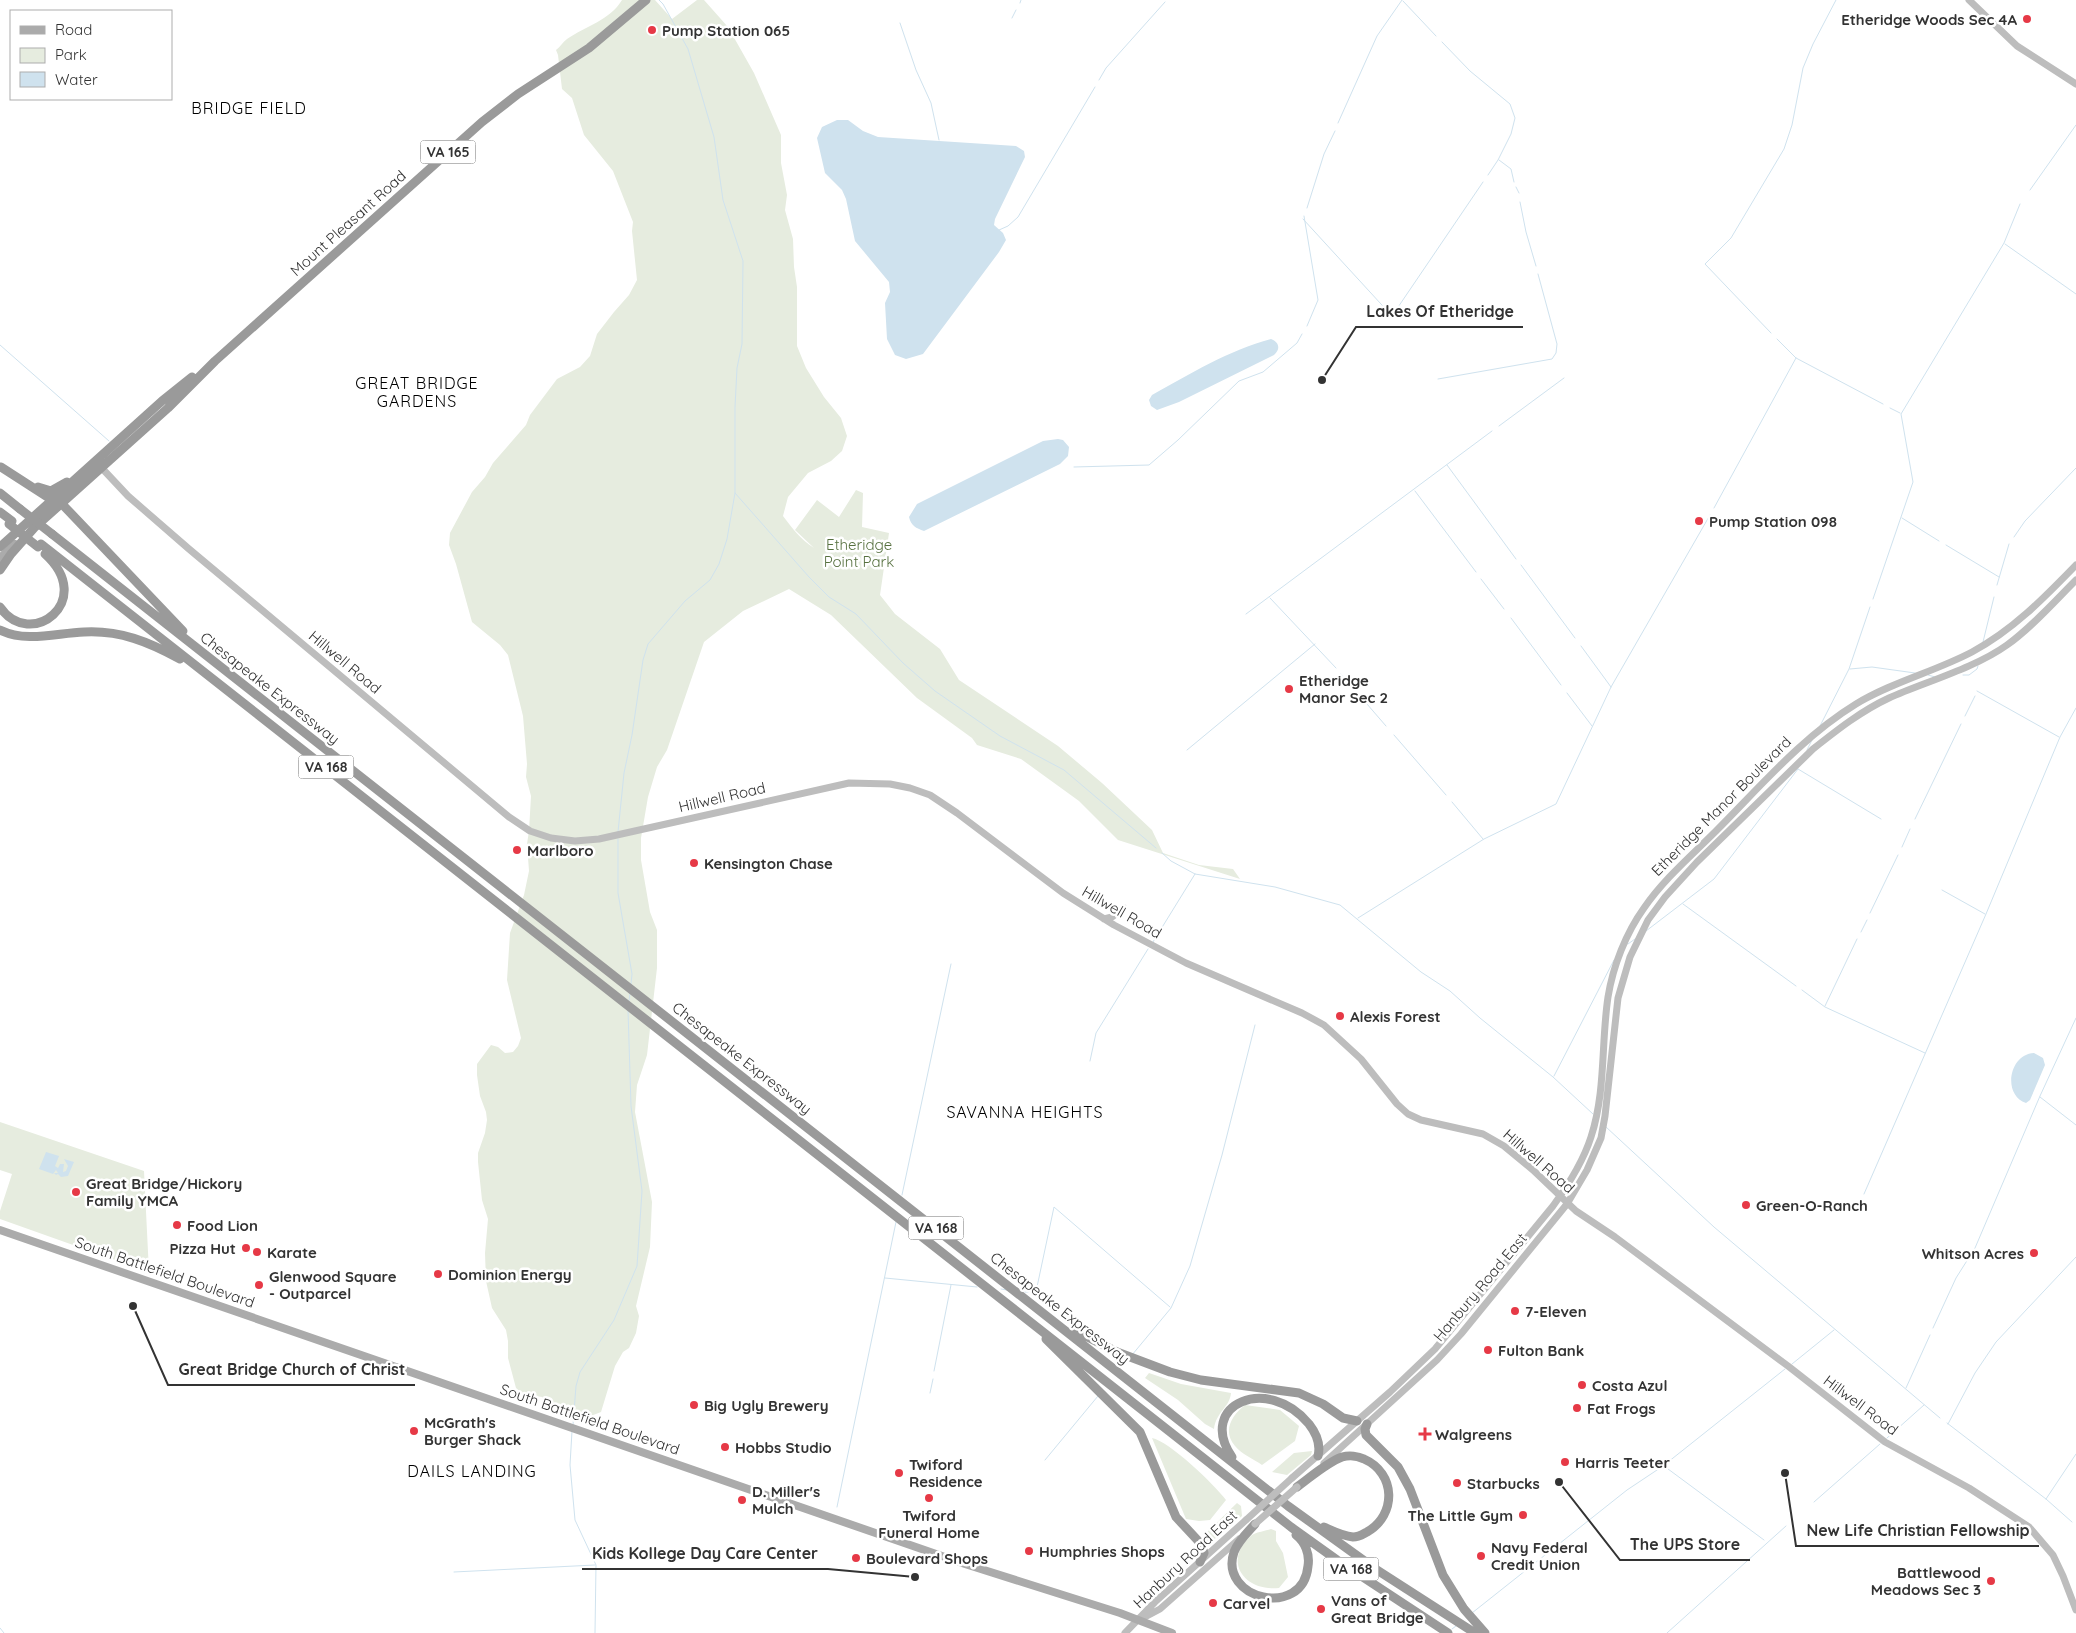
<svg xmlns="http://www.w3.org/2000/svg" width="2076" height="1633" viewBox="0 0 2076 1633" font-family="Quicksand,sans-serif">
	<rect width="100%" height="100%" fill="#fff"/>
	<!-- green -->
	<path fill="#e6ecdf" d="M622,0H655L672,19L697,0H704L728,27L754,73L781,135V163L787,195L785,210L793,239L794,267L797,287V346L806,368L824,397L841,418L847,436L842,451L831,461L808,473L788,497L783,516C793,529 800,539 814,548L795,530L817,500L839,517L856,490L863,493L862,527L889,533L880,595L895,614L940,649L959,680L1058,746L1102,783L1152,830L1163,853L1199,865L1233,869L1240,879L1118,840L1079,801L1021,759L977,745L972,738L917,698L831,615L789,589L743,611L704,642L667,750L657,767L648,797L641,838V860L650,912L657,930V968L647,1055L637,1085L635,1112L652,1202L650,1247L636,1306L639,1316L636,1333L629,1348L623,1352L615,1366L601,1412L583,1419H576L557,1409L542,1397L523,1394L516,1388L508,1358V1341L506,1330L492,1308L486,1281L485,1253L488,1219L482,1200L478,1162V1153L485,1133L487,1120L486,1112L480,1096L477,1075V1064L491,1045L498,1047L505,1053L513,1052L518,1046L521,1038L507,980L510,933L524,895L529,871L527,844L529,831L531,796L526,777L527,764L523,716L508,655L500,645L472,622L456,564L449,545L450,533L472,492L485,477L493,463L526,425L530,415L557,379L580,367L590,356L597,334L614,312L629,295L637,280L632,231L633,222L613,171L584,135L572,98L562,89L558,55L556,50C560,47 563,42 567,39C586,26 610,20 622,0Z
		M0,1122L144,1171L149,1272L0,1219V1211L12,1174L0,1170Z
		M1149,1373L1181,1384L1231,1393C1230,1407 1216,1412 1214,1429L1205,1424L1178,1400L1145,1378Z
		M1245,1405L1280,1410L1299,1426L1295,1441L1262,1465C1254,1459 1241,1454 1235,1446C1222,1431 1232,1415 1245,1405Z
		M1152,1438C1169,1441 1215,1485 1226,1500L1210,1520L1199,1521L1186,1519Z
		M1312,1451L1311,1455L1287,1475L1272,1472L1294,1453Z
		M1237,1503L1241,1506L1242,1516L1211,1542L1204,1540L1205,1534Z
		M1271,1529L1276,1531V1541L1283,1553L1288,1577L1279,1588C1245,1592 1221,1561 1252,1535C1257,1532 1265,1531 1271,1529Z"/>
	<!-- water -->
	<path fill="#cfe2ee" d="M837,120H848L863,131L878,137L1016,146L1024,151L1025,157L995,219L994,225L1003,233L1006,240L999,252L923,354L906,359L895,355L887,339L885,303L890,292L889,282L855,241L846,199L842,190L825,173L817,138L822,127Z
		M1271,339C1279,342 1281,349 1274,355L1179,402L1157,410L1151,406L1149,400L1152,395C1190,374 1229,350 1271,339Z
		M1058,439L1063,440L1069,447L1068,456L1060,464L924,531C916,528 911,526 909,517L917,504L1043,441Z
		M2034,1053L2043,1058L2045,1065L2030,1100L2026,1103C2002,1095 2009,1054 2034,1053Z
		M46,1152L59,1156L55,1166L58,1168L60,1164H64L63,1172L66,1171L68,1166L64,1159L74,1162L68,1176L61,1177L58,1174L56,1175L54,1173H58L56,1170L53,1174L39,1169Z"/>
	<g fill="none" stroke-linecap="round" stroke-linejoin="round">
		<!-- stream -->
		<path stroke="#cfe2ee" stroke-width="1" d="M1403,1L1436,36
			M1020,3L1021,0
			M1012,18L1016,10
			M900,23L916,70L931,103L939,140
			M1442,42L1470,71L1510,104L1515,118L1511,134L1498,160L1488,175
			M1099,80L1106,68L1165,2
			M1338,123L1377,36L1402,0
			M1499,160L1511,169L1514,182
			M1516,187L1519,193
			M2030,190L2076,125
			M1520,202L1526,232L1536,266
			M1307,208L1324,154L1335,131
			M1304,216L1318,300L1307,326
			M1303,219L1392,316L1483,182
			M999,230L1008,226L1018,217L1095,87
			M2005,244L2076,294
			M1771,333L1705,264L1731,238L1784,149L1792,125L1803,68L1813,44L1836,0
			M1777,339L1796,358L1883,404
			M0,345L109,441
			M1438,379L1552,359L1556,353L1557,344L1538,274
			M1890,408L1900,413
			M1499,426L1564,378
			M1447,465L1516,559
			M1074,467L1149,465L1178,440L1239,381L1263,372L1297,343L1302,334
			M1415,491L1476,572
			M735,493L809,577L829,597L856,614L903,663L935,691L1000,736L1064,770L1156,848
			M1714,508L1796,358
			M1902,518L1939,541
			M2014,537L2025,521L2076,468
			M1946,545L1999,577
			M1521,565L1575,638
			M1481,579L1504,609
			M1997,585L2009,544
			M1270,598L1336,668
			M1873,599L1913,482L1901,414L2004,243L2020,204
			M1246,614L1492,431
			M1511,618L1561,685
			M1983,642L1994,597
			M1581,646L1611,687
			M1850,669L1872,667L1915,673
			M1341,674L1386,726
			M1928,675L1935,677
			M1963,675H1969L1977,669L1978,666
			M1977,691L2059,737
			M1567,693L1592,726
			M1965,716L1975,696
			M1820,726L1849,669L1870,607
			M1394,735L1446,795
			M1187,750L1315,644
			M1807,750L1812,740
			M1798,769L1881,819
			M1452,802L1483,839
			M1915,819L1961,724
			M618,832L624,773L632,735L643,660L648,644L685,601L710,580L719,564L727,539L735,493V407L737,368L742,344L743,261L723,200L714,137L688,49L663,4L659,0
			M618,839V893L632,974L631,984
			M1902,847L1910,829
			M1162,853L1171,861L1195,874L1275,887L1340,905L1421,972L1450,991L1480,1018L1553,1077L1593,1114
			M1942,890L1985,914
			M1683,904L1796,986
			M1870,913L1898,855
			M1358,918L1484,839L1556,804L1611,687L1710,515
			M1646,931L1714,879L1798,769
			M1861,932L1867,920
			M1153,942L1195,874
			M1628,944L1635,939
			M1802,990L1825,1007L1925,1053
			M629,1001L630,993
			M1825,1006L1857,939
			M1090,1061L1096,1033L1148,949
			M1554,1076L1614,960
			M2040,1097L2076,1125
			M1606,1127L1714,1227L1940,1418
			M1864,1194L1986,914L2060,737L2076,708
			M902,1195L951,964
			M885,1278L977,1287
			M1001,1289L1007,1290
			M1025,1292H1028L1037,1287L1054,1207L1170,1307
			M1933,1328L1956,1278L1975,1248L2040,1096L2076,1018
			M1132,1355L1171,1308L1190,1266L1222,1155L1255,1025
			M1792,1364L1834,1330
			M1122,1367L1127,1361
			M934,1371L951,1285
			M1906,1388L1930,1335
			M930,1393L933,1379
			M1947,1423L2046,1499L2072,1522
			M1948,1424L1975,1373L1996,1342L2076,1257
			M573,1425L576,1386L580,1372L614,1320L637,1266L642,1191L631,1106L628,1010
			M572,1431L570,1465L575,1520L596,1565L595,1633
			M1887,1438L1924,1405
			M1045,1460L1098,1396
			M1664,1466L1764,1540
			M2046,1499L2076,1454
			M1814,1502L1880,1444
			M837,1507L896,1222
			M454,1572L595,1565
			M1472,1613L1627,1490L1663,1466L1785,1369
			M0,1628L4,1633
			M1452,1629L1456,1626
			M1667,1633L1786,1526"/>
		<!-- secondary -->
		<path stroke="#bdbdbd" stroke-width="7" d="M1969,0L2017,46L2076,84
			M98,464L128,496L189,549L509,817L530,831L551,838L575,841L599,839L849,783L890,784L910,788L930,795L957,813L1063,893L1114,925L1186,963L1302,1013L1324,1025L1361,1059L1397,1104L1408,1114L1421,1120L1483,1134L1504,1146L1533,1170L1576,1211L1615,1237L1788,1366L1885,1442L1969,1488L2029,1527L2053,1555L2063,1576L2076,1610
			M1104,919L1112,917L1124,908
			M1324,1463L1437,1360L1461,1334L1567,1204L1587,1170L1601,1138L1605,1116L1618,998L1630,957L1648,920L1665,897L1697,862L1813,749C1837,730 1861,711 1889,698C1925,682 1975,668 2007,645C2032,627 2054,602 2076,580
			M1292,1478L1390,1392L1435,1349L1553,1206C1569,1184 1583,1162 1591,1137C1606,1091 1601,1043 1608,997C1613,966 1626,933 1644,908C1664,879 1691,856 1716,831C1760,787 1802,737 1856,704C1892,682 1934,672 1972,652C2013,630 2044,598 2076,565
			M1143,1618L1160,1609L1239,1539
			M1125,1633L1155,1602L1246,1520"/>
		<!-- primary -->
		<path stroke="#ababab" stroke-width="8" d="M0,558L15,544
			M0,1230L965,1564L1120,1613L1172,1633"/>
		<!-- highway -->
		<path stroke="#9a9a9a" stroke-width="9" d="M1,467L49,498L62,504L183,631
			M38,487L51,491L67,482
			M0,493L20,509
			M0,512L12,521
			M52,534L1288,1506L1377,1570L1475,1633
			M41,544L1291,1527L1337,1560L1448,1633
			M0,547L162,401L192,377
			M0,570L11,554L34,528L168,408L215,361L482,122L518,94L589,48L646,0
			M0,607C30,651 97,601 45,554
			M0,630C27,643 56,633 84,632C120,630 149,642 180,659
			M1074,1330L1117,1352L1170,1372L1201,1380L1299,1393L1323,1404L1343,1418L1357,1421
			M1046,1339L1140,1432L1176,1517L1202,1545L1204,1553L1200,1562
			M1367,1424L1365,1429L1366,1435L1398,1467L1410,1489L1443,1575L1464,1609L1485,1633
			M1232,1457C1196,1404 1268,1374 1309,1424C1316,1433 1321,1444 1318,1456
			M1297,1487C1311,1477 1326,1463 1342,1457C1349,1455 1358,1456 1364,1459C1396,1473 1397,1515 1367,1532C1363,1534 1359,1537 1353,1537C1343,1536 1333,1531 1324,1527
			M1255,1524C1248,1532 1238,1541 1234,1552C1218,1599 1303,1620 1308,1566C1310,1554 1305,1542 1296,1535"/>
		<!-- secondary-bridge -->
		<path stroke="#bdbdbd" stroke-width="7" d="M1246,1520L1292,1478
			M1255,1524L1297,1487"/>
		<!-- highway-bridge -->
		<path stroke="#9a9a9a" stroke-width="9" d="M20,509L52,534
			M9,524L38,547"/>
	</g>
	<!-- markers -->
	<g fill="#e63946" stroke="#fff" stroke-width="2">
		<circle cx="2027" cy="19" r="5"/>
		<circle cx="652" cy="30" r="5"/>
		<circle cx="1699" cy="521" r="5"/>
		<circle cx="1289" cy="689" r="5"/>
		<circle cx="517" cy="850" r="5"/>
		<circle cx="694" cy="863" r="5"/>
		<circle cx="1340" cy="1016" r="5"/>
		<circle cx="76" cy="1192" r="5"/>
		<circle cx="1746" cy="1205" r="5"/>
		<circle cx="177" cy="1225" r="5"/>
		<circle cx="246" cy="1248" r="5"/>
		<circle cx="257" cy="1252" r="5"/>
		<circle cx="2034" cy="1253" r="5"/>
		<circle cx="438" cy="1274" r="5"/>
		<circle cx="259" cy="1285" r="5"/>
		<circle cx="1515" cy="1311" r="5"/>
		<circle cx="1488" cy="1350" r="5"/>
		<circle cx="1582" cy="1385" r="5"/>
		<circle cx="694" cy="1405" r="5"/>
		<circle cx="1577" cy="1408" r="5"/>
		<circle cx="414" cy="1431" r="5"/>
		<path d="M1422.5 1426.5h5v5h5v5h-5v5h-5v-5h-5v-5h5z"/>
		<circle cx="725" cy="1447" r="5"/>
		<circle cx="1565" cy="1462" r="5"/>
		<circle cx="899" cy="1473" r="5"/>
		<circle cx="1457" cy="1483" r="5"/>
		<circle cx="929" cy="1498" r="5"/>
		<circle cx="742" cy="1500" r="5"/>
		<circle cx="1523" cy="1515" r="5"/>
		<circle cx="1029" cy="1551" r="5"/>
		<circle cx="1481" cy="1556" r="5"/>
		<circle cx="856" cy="1558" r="5"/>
		<circle cx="1991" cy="1581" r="5"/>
		<circle cx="1213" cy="1603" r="5"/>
		<circle cx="1321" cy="1609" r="5"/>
	</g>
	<g text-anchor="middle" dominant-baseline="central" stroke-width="5" stroke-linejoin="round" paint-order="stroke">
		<!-- shield labels -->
		<g fill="#fff" stroke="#707070" stroke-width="1">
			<rect x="420.5" y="140.5" width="55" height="23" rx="4"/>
			<rect x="298.5" y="755.5" width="55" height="23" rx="4"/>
			<rect x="908.5" y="1216.5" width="55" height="23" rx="4"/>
			<rect x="1323.5" y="1557.5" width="55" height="23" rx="4"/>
		</g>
		<g font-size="14" font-weight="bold" fill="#333">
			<text x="448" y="152">VA 165</text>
			<text x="326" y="767">VA 168</text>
			<text x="936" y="1228">VA 168</text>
			<text x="1351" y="1569">VA 168</text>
		</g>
		<!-- poi labels -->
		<g font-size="15" font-weight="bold" fill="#333" stroke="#fff" text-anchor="start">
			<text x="2017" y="19" text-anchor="end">Etheridge Woods Sec 4A</text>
			<text x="662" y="30">Pump Station 065</text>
			<text x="1709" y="521">Pump Station 098</text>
			<text x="1299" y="680">Etheridge<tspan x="1299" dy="17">Manor Sec 2</tspan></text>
			<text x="527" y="850">Marlboro</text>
			<text x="704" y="863">Kensington Chase</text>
			<text x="1350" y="1016">Alexis Forest</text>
			<text x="86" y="1183">Great Bridge/Hickory<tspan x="86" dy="17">Family YMCA</tspan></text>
			<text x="1756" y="1205">Green-O-Ranch</text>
			<text x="187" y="1225">Food Lion</text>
			<text x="236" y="1248" text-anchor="end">Pizza Hut</text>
			<text x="267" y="1252">Karate</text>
			<text x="2024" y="1253" text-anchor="end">Whitson Acres</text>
			<text x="448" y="1274">Dominion Energy</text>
			<text x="269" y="1276">Glenwood Square<tspan x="269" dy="17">- Outparcel</tspan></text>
			<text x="1525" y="1311">7-Eleven</text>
			<text x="1498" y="1350">Fulton Bank</text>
			<text x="1592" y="1385">Costa Azul</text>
			<text x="704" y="1405">Big Ugly Brewery</text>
			<text x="1587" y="1408">Fat Frogs</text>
			<text x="424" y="1422">McGrath's<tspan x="424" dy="17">Burger Shack</tspan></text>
			<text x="1435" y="1434">Walgreens</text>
			<text x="735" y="1447">Hobbs Studio</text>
			<text x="1575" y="1462">Harris Teeter</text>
			<text x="909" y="1464">Twiford<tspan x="909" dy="17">Residence</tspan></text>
			<text x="1467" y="1483">Starbucks</text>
			<text x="752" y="1491">D. Miller's<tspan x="752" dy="17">Mulch</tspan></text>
			<text x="929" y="1515" text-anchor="middle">Twiford<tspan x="929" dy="17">Funeral Home</tspan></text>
			<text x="1513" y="1515" text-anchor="end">The Little Gym</text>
			<text x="1491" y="1547">Navy Federal<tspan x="1491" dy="17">Credit Union</tspan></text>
			<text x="1039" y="1551">Humphries Shops</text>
			<text x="866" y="1558">Boulevard Shops</text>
			<text x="1981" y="1572" text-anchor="end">Battlewood<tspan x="1981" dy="17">Meadows Sec 3</tspan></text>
			<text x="1331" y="1600">Vans of<tspan x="1331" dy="17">Great Bridge</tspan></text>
			<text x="1223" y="1603">Carvel</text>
		</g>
		<!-- street labels -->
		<g font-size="15" fill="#333" stroke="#fff">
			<text transform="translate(348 223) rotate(-42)">Mount Pleasant Road</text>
			<text transform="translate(345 662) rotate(40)">Hillwell Road</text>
			<text transform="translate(270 688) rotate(38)">Chesapeake Expressway</text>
			<text transform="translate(722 797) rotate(-13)">Hillwell Road</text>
			<text transform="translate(1721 806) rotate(-45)">Etheridge Manor Boulevard</text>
			<text transform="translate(1122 912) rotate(30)">Hillwell Road</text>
			<text transform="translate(742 1058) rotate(38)">Chesapeake Expressway</text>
			<text transform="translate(1539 1161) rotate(41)">Hillwell Road</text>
			<text transform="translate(165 1272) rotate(19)">South Battlefield Boulevard</text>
			<text transform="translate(1480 1287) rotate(-50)">Hanbury Road East</text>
			<text transform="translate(1060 1308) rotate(38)">Chesapeake Expressway</text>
			<text transform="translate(1861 1405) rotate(37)">Hillwell Road</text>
			<text transform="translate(590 1419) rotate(19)">South Battlefield Boulevard</text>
			<text transform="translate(1185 1559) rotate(-43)">Hanbury Road East</text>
		</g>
		<!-- park labels -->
		<g font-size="15" fill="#56703f" stroke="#fff">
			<text x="859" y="544">Etheridge<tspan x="859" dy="17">Point Park</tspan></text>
		</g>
		<!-- neighbourhood labels -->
		<g font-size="16" letter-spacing="1" fill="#000" stroke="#fff">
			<text x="249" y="108">BRIDGE FIELD</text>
			<text x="417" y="383">GREAT BRIDGE<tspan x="417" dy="18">GARDENS</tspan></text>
			<text x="1025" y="1112">SAVANNA HEIGHTS</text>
			<text x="472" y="1471">DAILS LANDING</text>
		</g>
	</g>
	<!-- callouts -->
	<path fill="none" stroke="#333" stroke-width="2" d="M1322 380L1356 327H1523M133 1306L168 1385H415M1785 1473L1796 1546H2039M1559 1482L1620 1560H1750M915 1577L828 1569H582"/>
	<g fill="#333" stroke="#fff" stroke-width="2">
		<circle cx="1322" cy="380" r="5"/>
		<circle cx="133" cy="1306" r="5"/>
		<circle cx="1785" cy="1473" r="5"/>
		<circle cx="1559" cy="1482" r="5"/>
		<circle cx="915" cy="1577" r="5"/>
	</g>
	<g font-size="16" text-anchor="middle" font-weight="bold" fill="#333" stroke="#fff" stroke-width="5" stroke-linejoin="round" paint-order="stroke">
		<text x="1440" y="317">Lakes Of Etheridge</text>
		<text x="292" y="1375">Great Bridge Church of Christ</text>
		<text x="1918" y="1536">New Life Christian Fellowship</text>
		<text x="1685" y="1550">The UPS Store</text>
		<text x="705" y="1559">Kids Kollege Day Care Center</text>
	</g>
	<!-- legend -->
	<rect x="10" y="10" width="162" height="90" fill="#ffffff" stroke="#adadad"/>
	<rect x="20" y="26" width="25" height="8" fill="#ababab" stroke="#adadad"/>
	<text x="55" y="35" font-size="15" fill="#333333">Road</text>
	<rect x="20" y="48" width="25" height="15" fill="#e6ecdf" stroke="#adadad"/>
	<text x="55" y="60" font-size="15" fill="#333333">Park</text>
	<rect x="20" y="72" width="25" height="15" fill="#cfe2ee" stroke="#adadad"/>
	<text x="55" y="85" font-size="15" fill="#333333">Water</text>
</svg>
